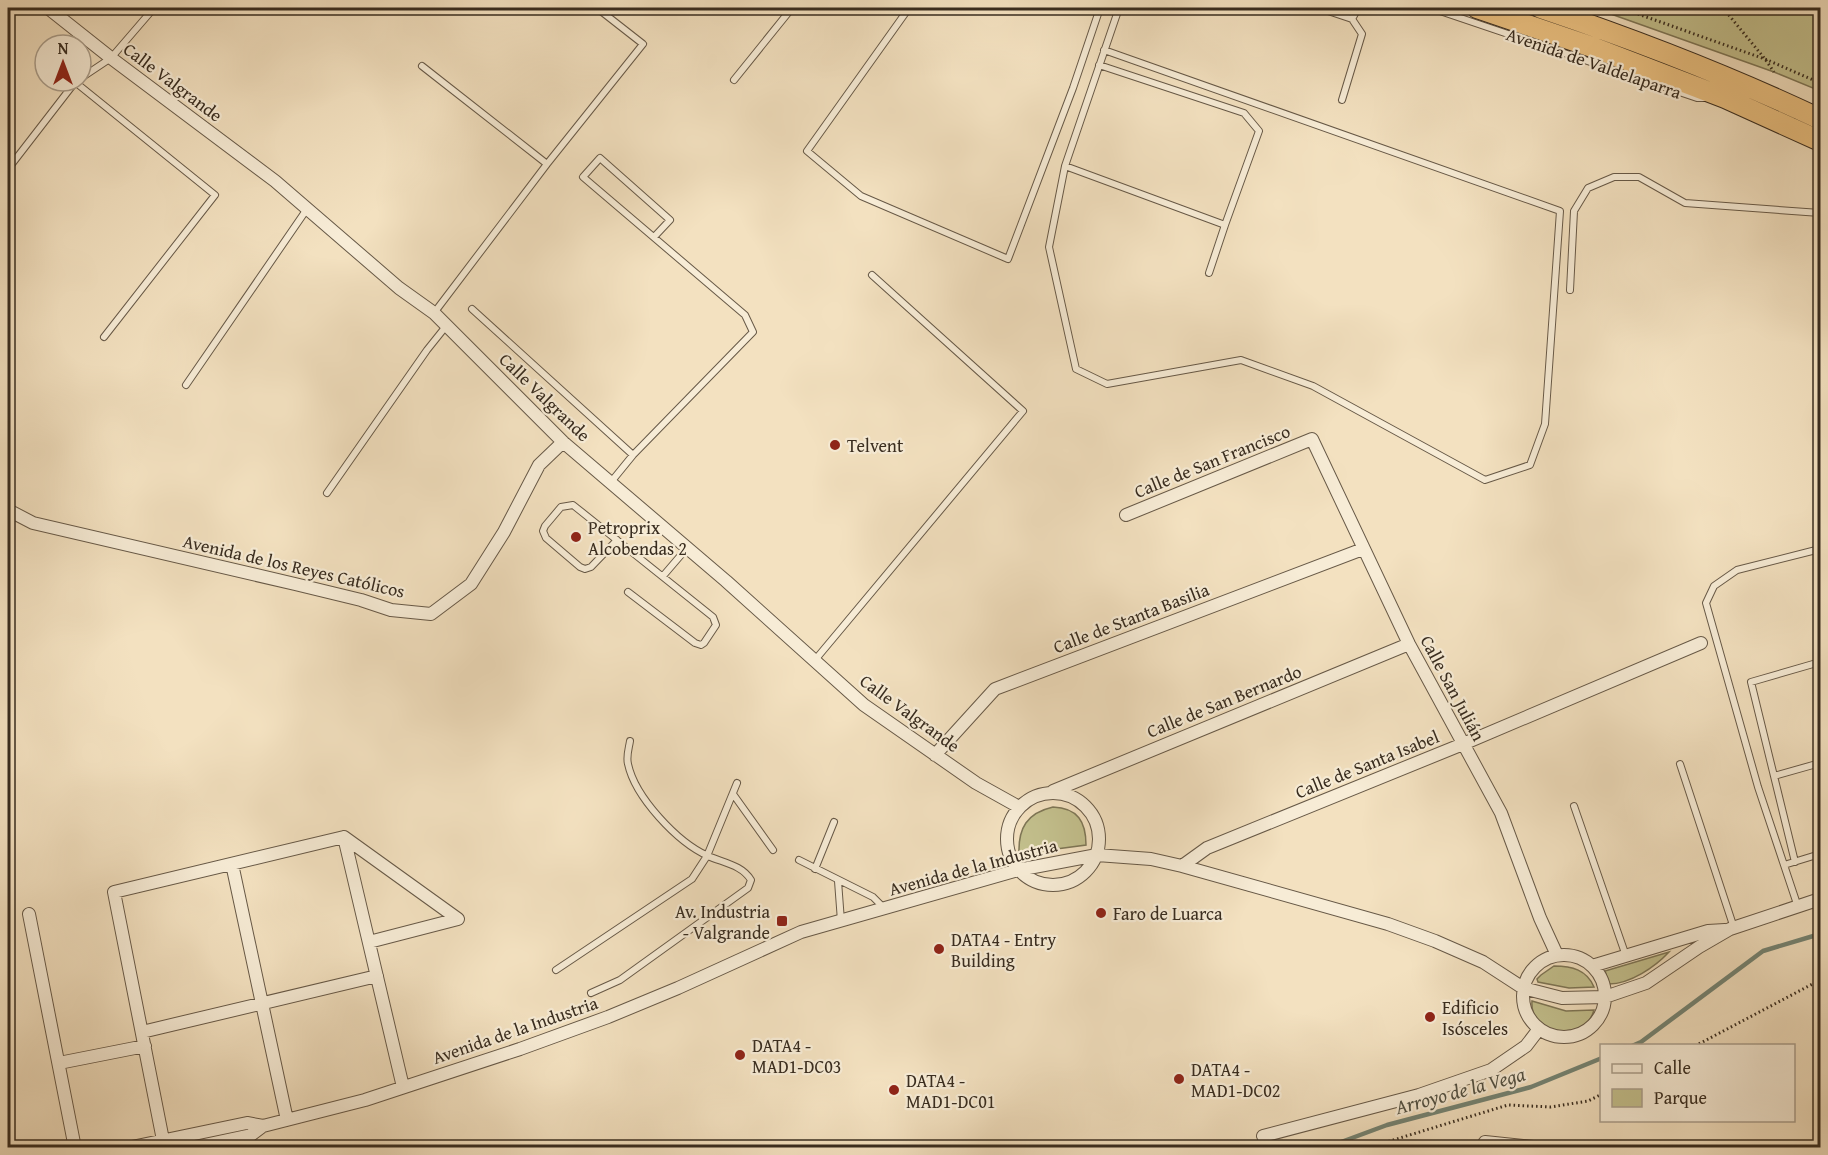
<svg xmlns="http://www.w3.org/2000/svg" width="1828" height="1155" viewBox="0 0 1828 1155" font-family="'Gentium Book Plus',serif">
	<rect width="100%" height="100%" fill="#f3e1c0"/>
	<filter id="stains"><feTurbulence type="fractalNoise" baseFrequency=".00333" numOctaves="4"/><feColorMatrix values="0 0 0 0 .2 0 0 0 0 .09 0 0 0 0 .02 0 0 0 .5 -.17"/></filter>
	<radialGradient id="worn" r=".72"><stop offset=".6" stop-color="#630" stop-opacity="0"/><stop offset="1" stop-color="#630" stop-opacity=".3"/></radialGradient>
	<!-- green -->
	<path fill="#c3c08d" stroke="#7e7656" stroke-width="1.5" d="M1594,8H1820V91L1774,72Z
		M1053,807C1078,808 1086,822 1086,845L1019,854C1018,828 1027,813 1053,807Z
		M1669,952C1655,967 1630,984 1609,984L1605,971Z
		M1554,966C1572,966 1587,970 1594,987L1569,988L1538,982L1537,979L1541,975Z
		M1532,1001L1566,1011L1594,1010C1586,1042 1529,1036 1532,1001Z"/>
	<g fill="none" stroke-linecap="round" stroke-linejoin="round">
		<!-- stream -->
		<path stroke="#748474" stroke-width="4.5" d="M1632,1046L1641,1042L1763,951L1820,934
			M1325,1148L1387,1125L1531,1087L1602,1058"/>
		<!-- service casing -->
		<g stroke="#675947" stroke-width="8">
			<path id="service" d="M909,8L807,151L861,196L1008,259L1073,88L1100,8
				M1319,8L1352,19L1358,8
				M1431,8L1697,98H1706
				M1104,50L1560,211L1545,424L1530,465L1485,480L1313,386L1241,360L1107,384L1076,369L1049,247L1065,166L1119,8
				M1099,65L1244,113L1259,131L1225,225
				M422,66L547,164
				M81,78L111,58L154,8
				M734,80L792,8
				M75,82L215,195L104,337
				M1342,100L1362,34L1352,19
				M1065,166L1225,225L1209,273
				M8,169L76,81
				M1570,290L1574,211L1588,188L1614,177H1639L1685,203L1820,213
				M472,309L633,455L611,482
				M434,313L547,164L643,44L597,8
				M186,385L307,209
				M633,455L753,332L745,315L583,177L600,158L670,220L654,237
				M327,493L427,350L447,325
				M617,540L591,567L585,569L580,567L546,538L543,531L545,526L561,507L573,505L713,617L716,625L704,643L701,645L695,643L628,592
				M1820,549L1737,570L1714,586L1706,603L1758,787L1784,865L1820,854
				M663,576L687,548
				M815,660L1023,411L872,275
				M1680,764L1734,928
				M1774,776L1820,763
				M733,794L773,850
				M1574,806L1626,956
				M799,860L873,897L884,908
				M1795,862L1751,682L1820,662
				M1784,865L1798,907
				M815,869L834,822
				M838,881L841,921
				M556,970L692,879L707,856L737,783
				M591,993L620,980L748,888L751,880C742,865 724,863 708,856C677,842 635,797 628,764C626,756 629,748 630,741"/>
		</g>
		<!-- minor casing -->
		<g stroke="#675947" stroke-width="14">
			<path id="minor" d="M48,8L111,58L275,181L399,288L434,313L563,442L726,581L864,705L976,783L1019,807
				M8,510L33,523L295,584L361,600L391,610L431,614L471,584L504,532L539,465L563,442
				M1126,515L1312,439L1409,644L1501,813L1540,918L1557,955
				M935,755L995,689L1363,549
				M1053,791L1409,644
				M1007 839a46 46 0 1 1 92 0a46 46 0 1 1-92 0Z
				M344,837L458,919L369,942
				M232,864L287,1120
				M1182,866L1207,848L1463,744L1701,643
				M29,914L75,1148
				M1523 996a41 41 0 1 1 82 0a41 41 0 1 1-82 0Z
				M1592,966L1708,931L1725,930
				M142,1032L377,976
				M59,1063L145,1046
				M1263,1136L1419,1095L1491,1070L1526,1046L1539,1029
				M163,1140L114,892L344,837L403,1087
				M1485,1142L1543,1148
				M127,1148L247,1123L263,1126L365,1100L520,1049L608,1017L678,988L801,932L1018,870L1097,855L1151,859L1182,866L1388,924L1435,941L1483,962L1523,988L1562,998L1605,997L1646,983L1699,947L1730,929L1820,899
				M190,1148L251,1135L263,1126"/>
		</g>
		<!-- trunk casing -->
		<g stroke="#382c1f" stroke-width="22">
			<path id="trunk" d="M1477,8L1595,48L1725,98L1820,141
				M1541,8C1636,40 1729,76 1820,119"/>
		</g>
		<!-- path -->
		<path stroke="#382c1f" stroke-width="3" stroke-dasharray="1.5 3" stroke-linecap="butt" d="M1621,8L1765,59L1820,83
			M1723,8L1765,59L1774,72
			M1815,80L1820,75
			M1695,1046L1820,980
			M1367,1148L1508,1105L1551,1107L1588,1101L1602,1094"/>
		<!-- service -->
		<use href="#service" stroke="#f7ecd6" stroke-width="6"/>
		<!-- minor -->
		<use href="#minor" stroke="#f7ecd6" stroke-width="12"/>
		<!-- trunk -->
		<use href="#trunk" stroke="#eac080" stroke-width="20"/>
	</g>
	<!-- markers -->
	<g fill="#8f2418" stroke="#f7ecd6" stroke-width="2">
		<circle cx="835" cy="445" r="6"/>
		<circle cx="576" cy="537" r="6"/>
		<circle cx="1101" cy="913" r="6"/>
		<rect x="776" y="915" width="12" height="12" rx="3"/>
		<circle cx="939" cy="949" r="6"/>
		<circle cx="1430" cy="1017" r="6"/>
		<circle cx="740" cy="1055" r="6"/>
		<circle cx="1179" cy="1079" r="6"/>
		<circle cx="894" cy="1090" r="6"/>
	</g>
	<g text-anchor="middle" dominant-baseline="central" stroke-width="4.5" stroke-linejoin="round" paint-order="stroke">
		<!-- street labels -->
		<g font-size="18" fill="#382c1f" stroke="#f7ecd6">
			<text transform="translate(1594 63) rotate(19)">Avenida de Valdelaparra</text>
			<text transform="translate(173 82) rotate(37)">Calle Valgrande</text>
			<text transform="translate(545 397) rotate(44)">Calle Valgrande</text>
			<text transform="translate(1212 461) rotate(-22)">Calle de San Francisco</text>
			<text transform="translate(294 566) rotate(13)">Avenida de los Reyes Católicos</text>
			<text transform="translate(1131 618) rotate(-21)">Calle de Stanta Basilia</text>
			<text transform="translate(1453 688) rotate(62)">Calle San Julián</text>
			<text transform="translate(1224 701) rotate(-22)">Calle de San Bernardo</text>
			<text transform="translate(910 713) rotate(36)">Calle Valgrande</text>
			<text transform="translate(1367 764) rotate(-22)">Calle de Santa Isabel</text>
			<text transform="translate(973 867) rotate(-15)">Avenida de la Industria</text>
			<text transform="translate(515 1030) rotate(-19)">Avenida de la Industria</text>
		</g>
		<!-- poi labels -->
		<g font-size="18" fill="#382c1f" stroke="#f7ecd6" text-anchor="start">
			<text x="847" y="445">Telvent</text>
			<text x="588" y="527">Petroprix<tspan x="588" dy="21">Alcobendas 2</tspan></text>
			<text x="770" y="911" text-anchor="end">Av. Industria<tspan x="770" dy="21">- Valgrande</tspan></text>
			<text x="1113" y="913">Faro de Luarca</text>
			<text x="951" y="939">DATA4 - Entry<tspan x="951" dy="21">Building</tspan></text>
			<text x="1442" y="1007">Edificio<tspan x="1442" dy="21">Isósceles</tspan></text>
			<text x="752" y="1045">DATA4 -<tspan x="752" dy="21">MAD1-DC03</tspan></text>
			<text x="1191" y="1069">DATA4 -<tspan x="1191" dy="21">MAD1-DC02</tspan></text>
			<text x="906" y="1080">DATA4 -<tspan x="906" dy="21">MAD1-DC01</tspan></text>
		</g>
		<!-- water labels -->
		<g font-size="20" font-style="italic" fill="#515042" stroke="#f7ecd6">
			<text transform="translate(1460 1090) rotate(-15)">Arroyo de la Vega</text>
		</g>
	</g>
	<!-- margin -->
	<rect width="1828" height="1155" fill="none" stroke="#f3e1c0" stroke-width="30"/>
	<rect x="9" y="9" width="1810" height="1137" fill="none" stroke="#382c1f" stroke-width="3"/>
	<rect x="15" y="15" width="1798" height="1125" fill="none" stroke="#382c1f" stroke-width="1.5"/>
	<!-- legend -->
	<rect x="1600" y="1044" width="195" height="78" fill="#f7ecd6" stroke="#ab9f8d" stroke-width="1.5"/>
	<rect x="1612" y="1064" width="30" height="9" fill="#f7ecd6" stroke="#ab9f8d" stroke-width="1.5"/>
	<text x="1654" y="1074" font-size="18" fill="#382c1f">Calle</text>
	<rect x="1612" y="1089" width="30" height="18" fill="#c3c08d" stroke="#ab9f8d" stroke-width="1.5"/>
	<text x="1654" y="1104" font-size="18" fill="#382c1f">Parque</text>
	<!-- north arrow -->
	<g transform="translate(63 63)"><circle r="28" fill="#f7ecd6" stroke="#ab9f8d" stroke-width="1.5"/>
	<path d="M0-4.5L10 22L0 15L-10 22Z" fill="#8f2418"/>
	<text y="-9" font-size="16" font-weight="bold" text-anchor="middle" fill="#382c1f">N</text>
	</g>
	<rect width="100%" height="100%" filter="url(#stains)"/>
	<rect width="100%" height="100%" fill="url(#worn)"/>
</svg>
